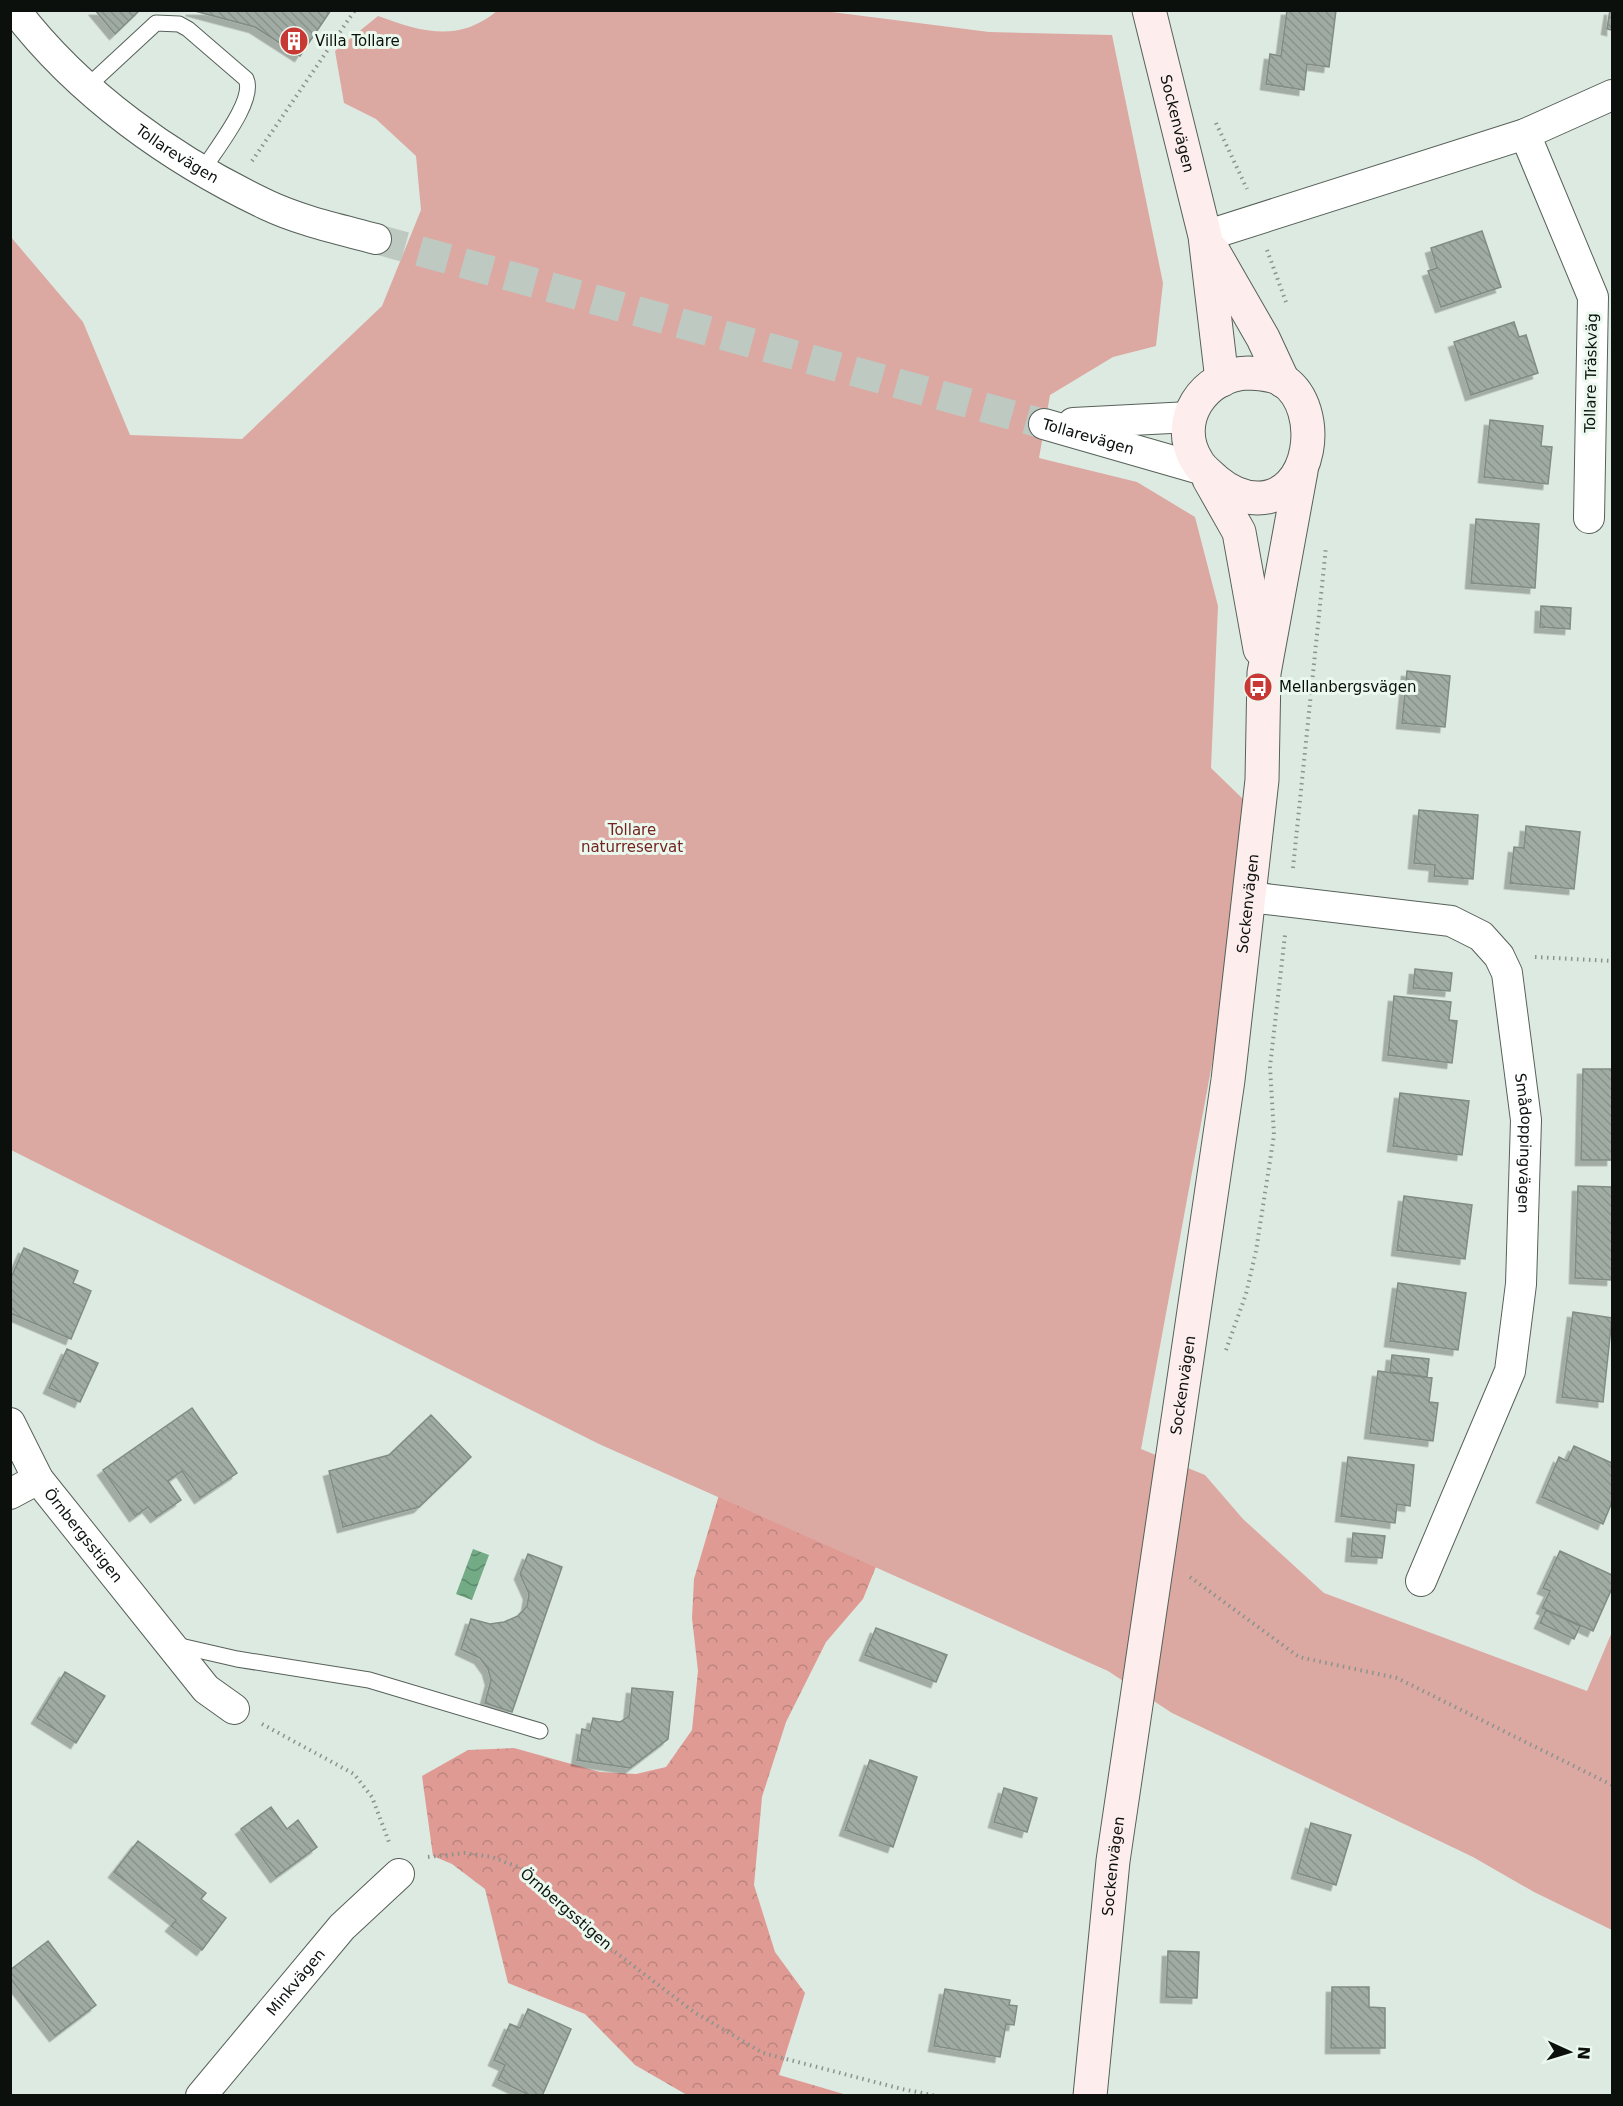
<svg xmlns="http://www.w3.org/2000/svg" width="1623" height="2106" viewBox="0 0 1623 2106" font-family="'DejaVu Sans',sans-serif">
	<defs>
		<pattern id="forest-crowns" width="20" height="18" patternUnits="userSpaceOnUse" patternTransform="scale(1.5)"><rect width="20" height="18" fill="#de9a93"/><path d="M2 6a3 3 0 1 1 6 0M12 15a3 3 0 1 1 6 0" fill="none" stroke="#bd847e"/></pattern>
		<pattern id="water-waves" width="16" height="10" patternUnits="userSpaceOnUse" patternTransform="scale(1.5)"><rect width="16" height="10" fill="#72ab85"/><path d="M0 5q4-4 8 0t8 0" fill="none" stroke="#5c8a6b"/></pattern>
		<pattern id="building-back-hatch" width="6" height="6" patternUnits="userSpaceOnUse" patternTransform="scale(1.5)"><rect width="6" height="6" fill="#a0aca3"/><path d="M-1 5l2 2M0 0l6 6M5-1l2 2" fill="none" stroke="#88938b"/></pattern>
		<filter id="shadow"><feDropShadow dx="-5.5" dy="5.5" stdDeviation="0" flood-color="#0004"/></filter>
	</defs>
	<rect width="100%" height="100%" fill="#ddeae1"/>
	<!-- forest -->
	<path fill="url(#forest-crowns)" d="M724,1478L879,1559L863,1599L826,1642L786,1722L762,1797L754,1885L775,1952L805,1993L779,2075L847,2095H687L635,2065L585,2014L508,1983L485,1889L452,1864L433,1856L422,1776L468,1750L514,1748L600,1772L636,1774L666,1767L692,1730L698,1671L692,1618L694,1579Z"/>
	<!-- park -->
	<path fill="#dca8a2" d="M816,10L989,32L1112,35L1163,283L1156,346L1113,357L1050,395L1039,458L1137,482L1195,517L1218,606L1211,768L1245,801L1233,950L1141,1449L1205,1475L1243,1519L1324,1593L1587,1691L1612,1632V1930L1534,1892L1473,1857L1172,1713L1108,1671L599,1444L11,1150L10,236L83,322L130,435L242,439L382,306L421,210L416,156L376,119L344,103L335,51L378,16C422,32 458,43 497,11Z"/>
	<!-- water -->
	<path fill="url(#water-waves)" d="M473,1549L489,1555L472,1600L456,1594Z"/>
	<!-- building -->
	<path fill="url(#building-back-hatch)" stroke="#818d84" stroke-width="1.5" filter="url(#shadow)" d="M95,10H140L115,34Z
		M191,10H331L300,56L255,27Z
		M1287,10H1336L1329,67L1307,64L1304,90L1266,84L1270,54L1281,56Z
		M1610,10H1612V30L1607,29Z
		M1482,231L1501,287L1441,307L1428,271L1437,268L1431,248Z
		M1514,322L1519,337L1526,335L1538,373L1471,395L1454,342Z
		M1490,420L1543,426L1541,446L1552,447L1548,484L1484,477Z
		M1476,519L1539,524L1535,588L1471,583Z
		M1541,606L1571,608L1570,629L1540,627Z
		M1407,671L1450,676L1445,727L1402,723Z
		M1419,810L1478,815L1473,879L1434,876L1435,865L1414,863Z
		M1526,826L1580,832L1574,889L1510,883L1514,847L1524,848Z
		M1415,969L1452,973L1450,991L1413,988Z
		M1394,996L1451,1002L1449,1020L1457,1021L1452,1063L1388,1055Z
		M1583,1069H1612V1160H1581Z
		M1400,1093L1469,1101L1462,1155L1393,1146Z
		M1578,1186L1612,1187V1280L1575,1278Z
		M1404,1196L1472,1205L1465,1259L1397,1250Z
		M24,1248L78,1271L73,1283L91,1291L71,1339L10,1313V1280Z
		M1398,1283L1466,1293L1458,1350L1390,1341Z
		M1573,1312L1612,1318L1603,1402L1562,1397Z
		M67,1349L98,1363L80,1402L49,1388Z
		M1392,1355L1429,1359L1427,1377L1390,1372Z
		M1378,1371L1432,1378L1429,1402L1438,1403L1433,1441L1370,1433Z
		M192,1408L237,1473L200,1498L182,1471L168,1481L181,1500L156,1517L148,1507L135,1516L103,1470Z
		M431,1415L471,1457L419,1507L343,1527L329,1471L389,1455Z
		M1574,1446L1612,1463V1502L1603,1524L1542,1497L1559,1457L1567,1461Z
		M1348,1457L1414,1465L1410,1506L1397,1504L1395,1523L1341,1516Z
		M1353,1533L1385,1536L1382,1558L1351,1556Z
		M1560,1551L1612,1575V1588L1593,1631L1542,1608L1550,1591L1543,1588Z
		M528,1554L562,1567L512,1712L485,1703L491,1680L488,1669L480,1658L461,1649L471,1619L490,1624L504,1622L518,1616L527,1606L529,1594L520,1574Z
		M1546,1610L1580,1626L1574,1639L1540,1623Z
		M876,1628L947,1655L936,1682L865,1655Z
		M65,1672L105,1696L76,1743L37,1718Z
		M632,1688L673,1692L668,1739L630,1768L577,1760L582,1729L590,1731L593,1718L620,1722L629,1716Z
		M870,1760L917,1777L893,1847L845,1830Z
		M1004,1788L1037,1798L1027,1832L994,1822Z
		M271,1807L287,1829L298,1820L317,1847L276,1877L241,1829Z
		M1311,1823L1351,1835L1336,1885L1297,1873Z
		M138,1841L206,1893L201,1899L226,1918L202,1950L171,1926L176,1920L114,1872Z
		M48,1941L96,2005L55,2036L10,1978V1970Z
		M1168,1951L1199,1952L1197,1998L1166,1997Z
		M1332,1987H1369V2007L1385,2008V2048H1331Z
		M945,1989L1010,2000L1009,2005L1017,2006L1014,2025L1006,2024L1000,2057L934,2046Z
		M528,2009L571,2029L542,2096H531L498,2080L505,2065L494,2060L510,2024L520,2028Z"/>
	<g fill="none" stroke-linecap="round" stroke-linejoin="round">
		<!-- street-tunnel -->
		<path stroke="#bec9c1" stroke-width="30" stroke-dasharray="30 15" stroke-linecap="butt" d="M376,239L1044,424"/>
		<!-- lane casing -->
		<g stroke="#566159" stroke-width="17">
			<path id="lane" d="M88,86L156,23L179,24L188,29L246,79C256,100 215,150 203,170
				M176,1645L237,1659L369,1680L540,1731"/>
		</g>
		<!-- street casing -->
		<g stroke="#566159" stroke-width="32">
			<g id="street">
				<path id="s1" d="M15,10C79,94 172,160 267,205C301,221 339,229 376,239"/>
				<path d="M1525,134L1593,297L1589,518"/>
				<path d="M1205,236L1525,134L1612,95"/>
				<path d="M1073,423L1190,417"/>
				<path id="s2" d="M1044,424L1204,470"/>
				<path id="s3" d="M1249,897L1451,921L1481,936L1499,956L1507,973L1526,1120L1521,1284L1510,1371L1421,1581"/>
				<path id="s4" d="M10,1423L38,1479L206,1689L234,1709"/>
				<path d="M10,1494L38,1479"/>
				<path id="s5" d="M201,2096L342,1927L399,1874"/>
			</g>
		</g>
		<!-- secondary casing -->
		<g stroke="#566159" stroke-width="35">
			<g id="secondary">
				<path id="s6" d="M1149,10L1205,236L1222,380"/>
				<path d="M1213,251L1263,338L1283,381"/>
				<path d="M1248,373C1259,374 1274,374 1284,381C1324,409 1313,499 1257,498C1241,498 1228,491 1216,481C1210,475 1201,469 1197,461C1172,421 1204,374 1248,373Z"/>
				<path d="M1209,479L1239,532L1260,649"/>
				<path id="s7" d="M1090,2096L1113,1861L1228,1080L1262,780L1264,673L1301,471"/>
			</g>
		</g>
		<!-- path -->
		<path stroke="#8a948d" stroke-width="4" stroke-dasharray="1.5 4.5" stroke-linecap="butt" d="M1216,123L1247,189
			M252,161L355,10
			M1267,250L1286,302
			M1293,868L1326,547
			M1535,957L1612,961
			M1226,1350L1246,1294L1256,1251L1274,1135L1270,1067L1285,935
			M1190,1577L1299,1657L1397,1678L1612,1785
			M262,1724L354,1774L372,1797L389,1842
			M428,1857L465,1853L492,1857L526,1870L598,1939L694,2012L763,2053L902,2089L937,2096"/>
		<!-- lane -->
		<use href="#lane" stroke="#fff" stroke-width="15"/>
		<!-- street -->
		<use href="#street" stroke="#fff" stroke-width="30"/>
		<!-- secondary -->
		<use href="#secondary" stroke="#fdeeed" stroke-width="33"/>
	</g>
	<!-- icons -->
	<defs>
		<g id="building-disc" transform="scale(1.5)"><circle r="9.5" fill="#c83936" stroke="#ebf8ee"/><path d="M-4-6H4V6H1V3H-1V6H-4ZM-2.5-4.3h1.7v1.8h-1.7ZM.8-4.3h1.7v1.8H.8ZM-2.5-1h1.7V.8h-1.7ZM.8-1h1.7V.8H.8Z" fill="#fff"/></g>
		<g id="bus-disc" transform="scale(1.5)"><circle r="9.5" fill="#c83936" stroke="#ebf8ee"/><path d="M-5-6H5V4H4V6H2V4H-2V6H-4V4H-5ZM-3.5-4V0h7V-4ZM-3.5 1.2v1.5H-2V1.2ZM2 1.2v1.5H3.5V1.2Z" fill="#fff"/></g>
	</defs>
	<g fill-rule="evenodd">
		<use href="#building-disc" x="294" y="41"/>
		<use href="#bus-disc" x="1258" y="687"/>
	</g>
	<g text-anchor="middle" dominant-baseline="central" stroke-width="6" stroke-linejoin="round" paint-order="stroke">
		<!-- poi labels -->
		<g font-size="15" fill="#0b100d" stroke="#ebf8ee" text-anchor="start">
			<text x="315" y="41">Villa Tollare</text>
			<text x="1279" y="687">Mellanbergsvägen</text>
		</g>
		<!-- street labels -->
		<g font-size="15" fill="#0b100d" stroke="#ebf8ee">
			<text stroke="none"><textPath href="#s6" startOffset="117">Sockenvägen</textPath></text>
			<text stroke="none"><textPath href="#s1" startOffset="218">Tollarevägen</textPath></text>
			<text transform="translate(1591 373) rotate(-89)">Tollare Träskväg</text>
			<text stroke="none"><textPath href="#s2" startOffset="46">Tollarevägen</textPath></text>
			<text stroke="none"><textPath href="#s7" startOffset="1203">Sockenvägen</textPath></text>
			<text stroke="none"><textPath href="#s3" startOffset="454">Smådoppingvägen</textPath></text>
			<text stroke="none"><textPath href="#s7" startOffset="717">Sockenvägen</textPath></text>
			<text stroke="none"><textPath href="#s4" startOffset="135">Örnbergsstigen</textPath></text>
			<text stroke="none"><textPath href="#s7" startOffset="231">Sockenvägen</textPath></text>
			<text transform="translate(566 1909) rotate(41)">Örnbergsstigen</text>
			<text stroke="none"><textPath href="#s5" startOffset="148">Minkvägen</textPath></text>
		</g>
		<!-- park labels -->
		<g font-size="15" fill="#732420" stroke="#ebf8ee">
			<text x="632" y="830">Tollare<tspan x="632" dy="17">naturreservat</tspan></text>
		</g>
	</g>
	<!-- border -->
	<rect width="1623" height="2106" fill="none" stroke="#0b100d" stroke-width="24"/>
	<!-- north arrow -->
	<g transform="translate(1569 2052) rotate(94)" stroke="#ebf8ee" stroke-width="4.5" paint-order="stroke">
	<path d="M0-4.5L10 22L0 15L-10 22Z" fill="#0b100d"/>
	<text y="-9" font-size="16" font-weight="bold" text-anchor="middle" fill="#0b100d">N</text>
	</g>
</svg>
